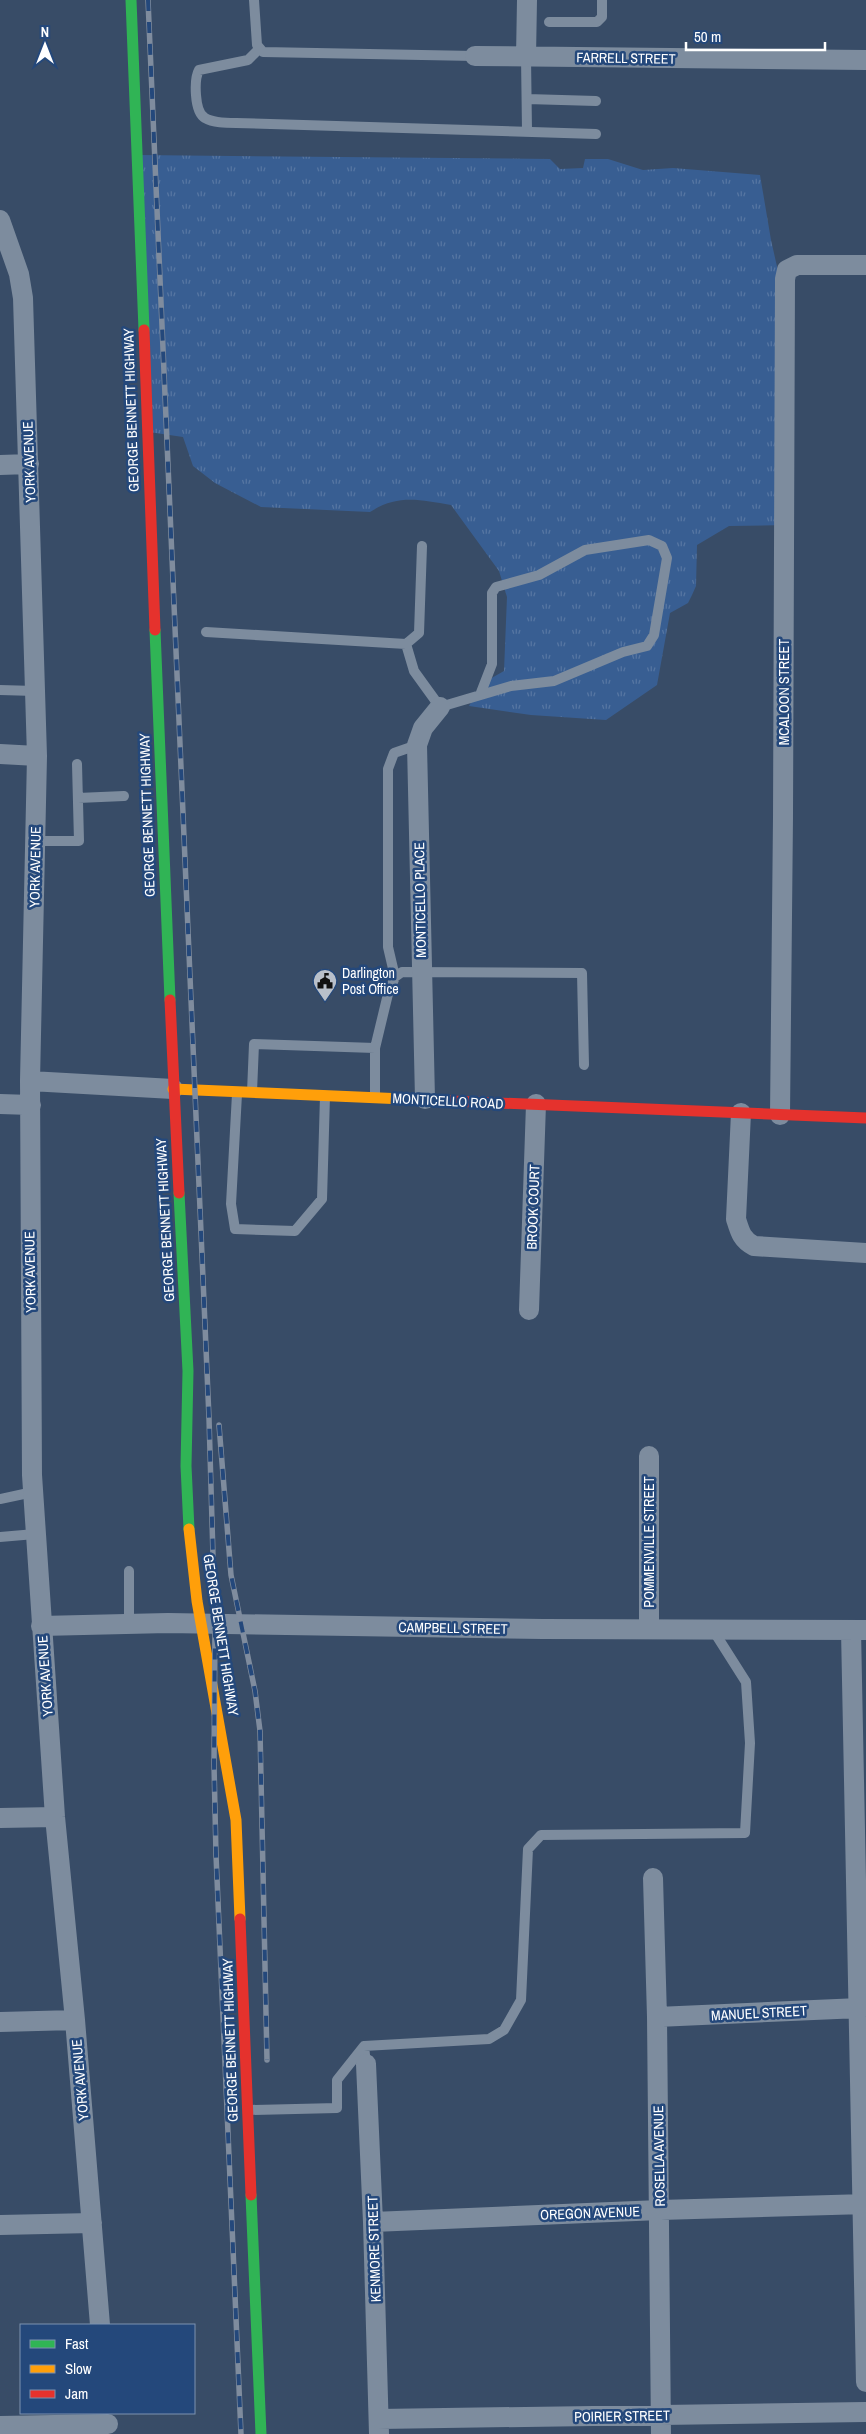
<svg xmlns="http://www.w3.org/2000/svg" width="866" height="2434" viewBox="0 0 866 2434" font-family="'Archivo Narrow',sans-serif">
	<defs>
		<pattern id="park-tufts" width="24" height="20" patternUnits="userSpaceOnUse" patternTransform="scale(1.25)"><rect width="24" height="20" fill="#385e92"/><path d="M3 7l-1-3M5 7V3M7 7l1-3M15 17l-1-3M17 17v-4M19 17l1-3" fill="none" stroke="#5676a2"/></pattern>
	</defs>
	<rect width="100%" height="100%" fill="#384c67"/>
	<!-- park -->
	<path fill="url(#park-tufts)" d="M138,155L550,159L560,169L583,168L585,159H608L643,170L673,168L760,175L771,240L785,302L787,525L729,526L697,545L696,586L692,595L688,603L670,613L657,685L606,720L531,715L469,706L481,684L504,671L507,597L499,571L451,505C420,500 398,494 370,512L261,507L215,483L193,466L183,437L149,432Z"/>
	<g fill="none" stroke-linecap="round" stroke-linejoin="round">
		<!-- lane -->
		<path stroke="#7d8c9e" stroke-width="10" d="M254,0L257,45L263,52L475,56
			M549,22H597L602,17V0
			M259,49L248,60L199,70C194,79 194,112 205,118C213,123 226,123 236,123L596,134
			M526,57L527,131
			M527,99L596,101
			M206,632L406,644L414,671L440,707L511,686L554,681L623,652L647,646L654,635L667,558L662,546L649,540L585,550L539,575L496,587L492,593V664L480,695
			M406,644L419,633L422,546
			M0,690L35,691
			M78,798L124,796
			M36,841H79L77,764
			M395,977L388,947V769L394,753L417,745
			M375,1048L388,994L395,977L402,972L582,973L584,1065
			M252,1092L254,1044L375,1048V1096
			M237,1094L231,1204L235,1229L295,1231L322,1199L325,1096
			M0,1499L33,1492
			M0,1537L35,1534
			M129,1571V1624
			M366,2064L364,2046L489,2039L504,2030L521,2000L528,1849L541,1835L745,1833L750,1743L746,1682L713,1630
			M250,2110L337,2108V2080L364,2046"/>
		<!-- street -->
		<path stroke="#7d8c9e" stroke-width="20" d="M475,56L866,60
			M526,57L527,0
			M0,220L19,274L23,298L37,756L30,1081L32,1475L55,1817L75,2020L100,2325
			M0,465L29,464
			M0,754L37,756
			M30,1081L173,1089
			M425,1099L417,745L423,728L440,707
			M0,1104L31,1105
			M741,1113L736,1219C740,1232 742,1240 754,1246L866,1253
			M780,1115L783,817L785,279L787,270L797,265H866
			M529,1310L536,1104
			M649,1456V1628
			M41,1626L168,1623L543,1629L866,1630
			M851,1630L866,2382
			M0,1818L55,1817
			M653,1878L657,2017L661,2434
			M657,2017L860,2008
			M0,2022L75,2020
			M366,2064L373,2222L379,2434
			M373,2222L660,2210L866,2204
			M0,2225L92,2223
			M379,2419L866,2412
			M0,2426L108,2424"/>
		<!-- fast -->
		<path stroke="#30b455" stroke-width="11" d="M131,0L144,330
			M155,630L170,1000
			M179,1193L188,1371L186,1466L189,1529
			M251,2195L261,2434"/>
		<!-- slow -->
		<path stroke="#ff9f0a" stroke-width="11" d="M173,1089L450,1101
			M189,1529L197,1601L236,1820L240,1919"/>
		<!-- jam -->
		<path stroke="#e5322d" stroke-width="11" d="M144,330L155,630
			M170,1000L179,1193
			M450,1101L866,1118
			M240,1919L251,2195"/>
		<!-- rail casing -->
		<g stroke="#7f8c9e" stroke-width="5.5">
			<path id="rail" d="M148,0L209,1418L215,1625L214,1764L216,1855L241,2434
				M219,1425L231,1575L255,1691L260,1731L267,2060"/>
		</g>
		<!-- rail -->
		<use href="#rail" stroke="#24487b" stroke-width="4" stroke-dasharray="11" stroke-linecap="butt"/>
	</g>
	<!-- icons -->
	<defs>
		<g id="civic-pin" transform="scale(1.25)"><path d="M0 17L-7.5 6A9.5 9.5 0 1 1 7.5 6Z" fill="#b9c0ca" stroke="#24487b"/><path d="M-.6-6.5H3V-4.5H.6V-3L4-1V1h2V6H-6V1h2V-1L-.6-3ZM-1.2 2.5V6h2.4V2.5Z" fill="#111"/></g>
	</defs>
	<g fill-rule="evenodd">
		<use href="#civic-pin" x="325" y="981"/>
	</g>
	<g text-anchor="middle" dominant-baseline="central" stroke-width="5" stroke-linejoin="round" paint-order="stroke">
		<!-- street labels -->
		<g font-size="14" fill="#fff" stroke="#24487b">
			<text transform="translate(626 58) rotate(1)">FARRELL STREET</text>
			<text transform="translate(131 410) rotate(-92)">GEORGE BENNETT HIGHWAY</text>
			<text transform="translate(29 462) rotate(-92)">YORK AVENUE</text>
			<text transform="translate(784 692) rotate(-90)">MCALOON STREET</text>
			<text transform="translate(147 815) rotate(-92)">GEORGE BENNETT HIGHWAY</text>
			<text transform="translate(35 867) rotate(-89)">YORK AVENUE</text>
			<text transform="translate(420 900) rotate(-91)">MONTICELLO PLACE</text>
			<text transform="translate(448 1101) rotate(3)">MONTICELLO ROAD</text>
			<text transform="translate(533 1207) rotate(-88)">BROOK COURT</text>
			<text transform="translate(165 1220) rotate(-93)">GEORGE BENNETT HIGHWAY</text>
			<text transform="translate(30 1272) rotate(-91)">YORK AVENUE</text>
			<text transform="translate(649 1542) rotate(-90)">POMMENVILLE STREET</text>
			<text transform="translate(453 1628) rotate(1)">CAMPBELL STREET</text>
			<text transform="translate(221 1635) rotate(81)">GEORGE BENNETT HIGHWAY</text>
			<text transform="translate(45 1676) rotate(-94)">YORK AVENUE</text>
			<text transform="translate(759 2013) rotate(-3)">MANUEL STREET</text>
			<text transform="translate(230 2040) rotate(-92)">GEORGE BENNETT HIGHWAY</text>
			<text transform="translate(80 2080) rotate(-95)">YORK AVENUE</text>
			<text transform="translate(659 2156) rotate(-91)">ROSELLA AVENUE</text>
			<text transform="translate(590 2213) rotate(-2)">OREGON AVENUE</text>
			<text transform="translate(374 2249) rotate(-92)">KENMORE STREET</text>
			<text transform="translate(622 2416) rotate(-1)">POIRIER STREET</text>
		</g>
		<!-- poi labels -->
		<g font-size="14" fill="#fff" stroke="#24487b" text-anchor="start">
			<text x="342" y="973">Darlington<tspan x="342" dy="16">Post Office</tspan></text>
		</g>
	</g>
	<!-- legend -->
	<rect x="20" y="2324" width="175" height="90" fill="#24487b" stroke="#7c91b0"/>
	<rect x="30" y="2340" width="25" height="8" fill="#30b455" stroke="#7c91b0"/>
	<text x="65" y="2349" font-size="15" fill="#ffffff">Fast</text>
	<rect x="30" y="2365" width="25" height="8" fill="#ff9f0a" stroke="#7c91b0"/>
	<text x="65" y="2374" font-size="15" fill="#ffffff">Slow</text>
	<rect x="30" y="2390" width="25" height="8" fill="#e5322d" stroke="#7c91b0"/>
	<text x="65" y="2399" font-size="15" fill="#ffffff">Jam</text>
	<!-- north arrow -->
	<g transform="translate(45 45)" stroke="#24487b" stroke-width="4" paint-order="stroke">
	<path d="M0-4L9 19L0 12L-9 19Z" fill="#ffffff"/>
	<text y="-8" font-size="14" font-weight="bold" text-anchor="middle" fill="#ffffff">N</text>
	</g>
	<!-- scale -->
	<path d="M686 42v8h139v-8" fill="none" stroke="#ffffff" stroke-width="2.5"/>
	<text x="694" y="42" font-size="15" fill="#ffffff" stroke="#24487b" stroke-width="4" paint-order="stroke">50 m</text>
</svg>
